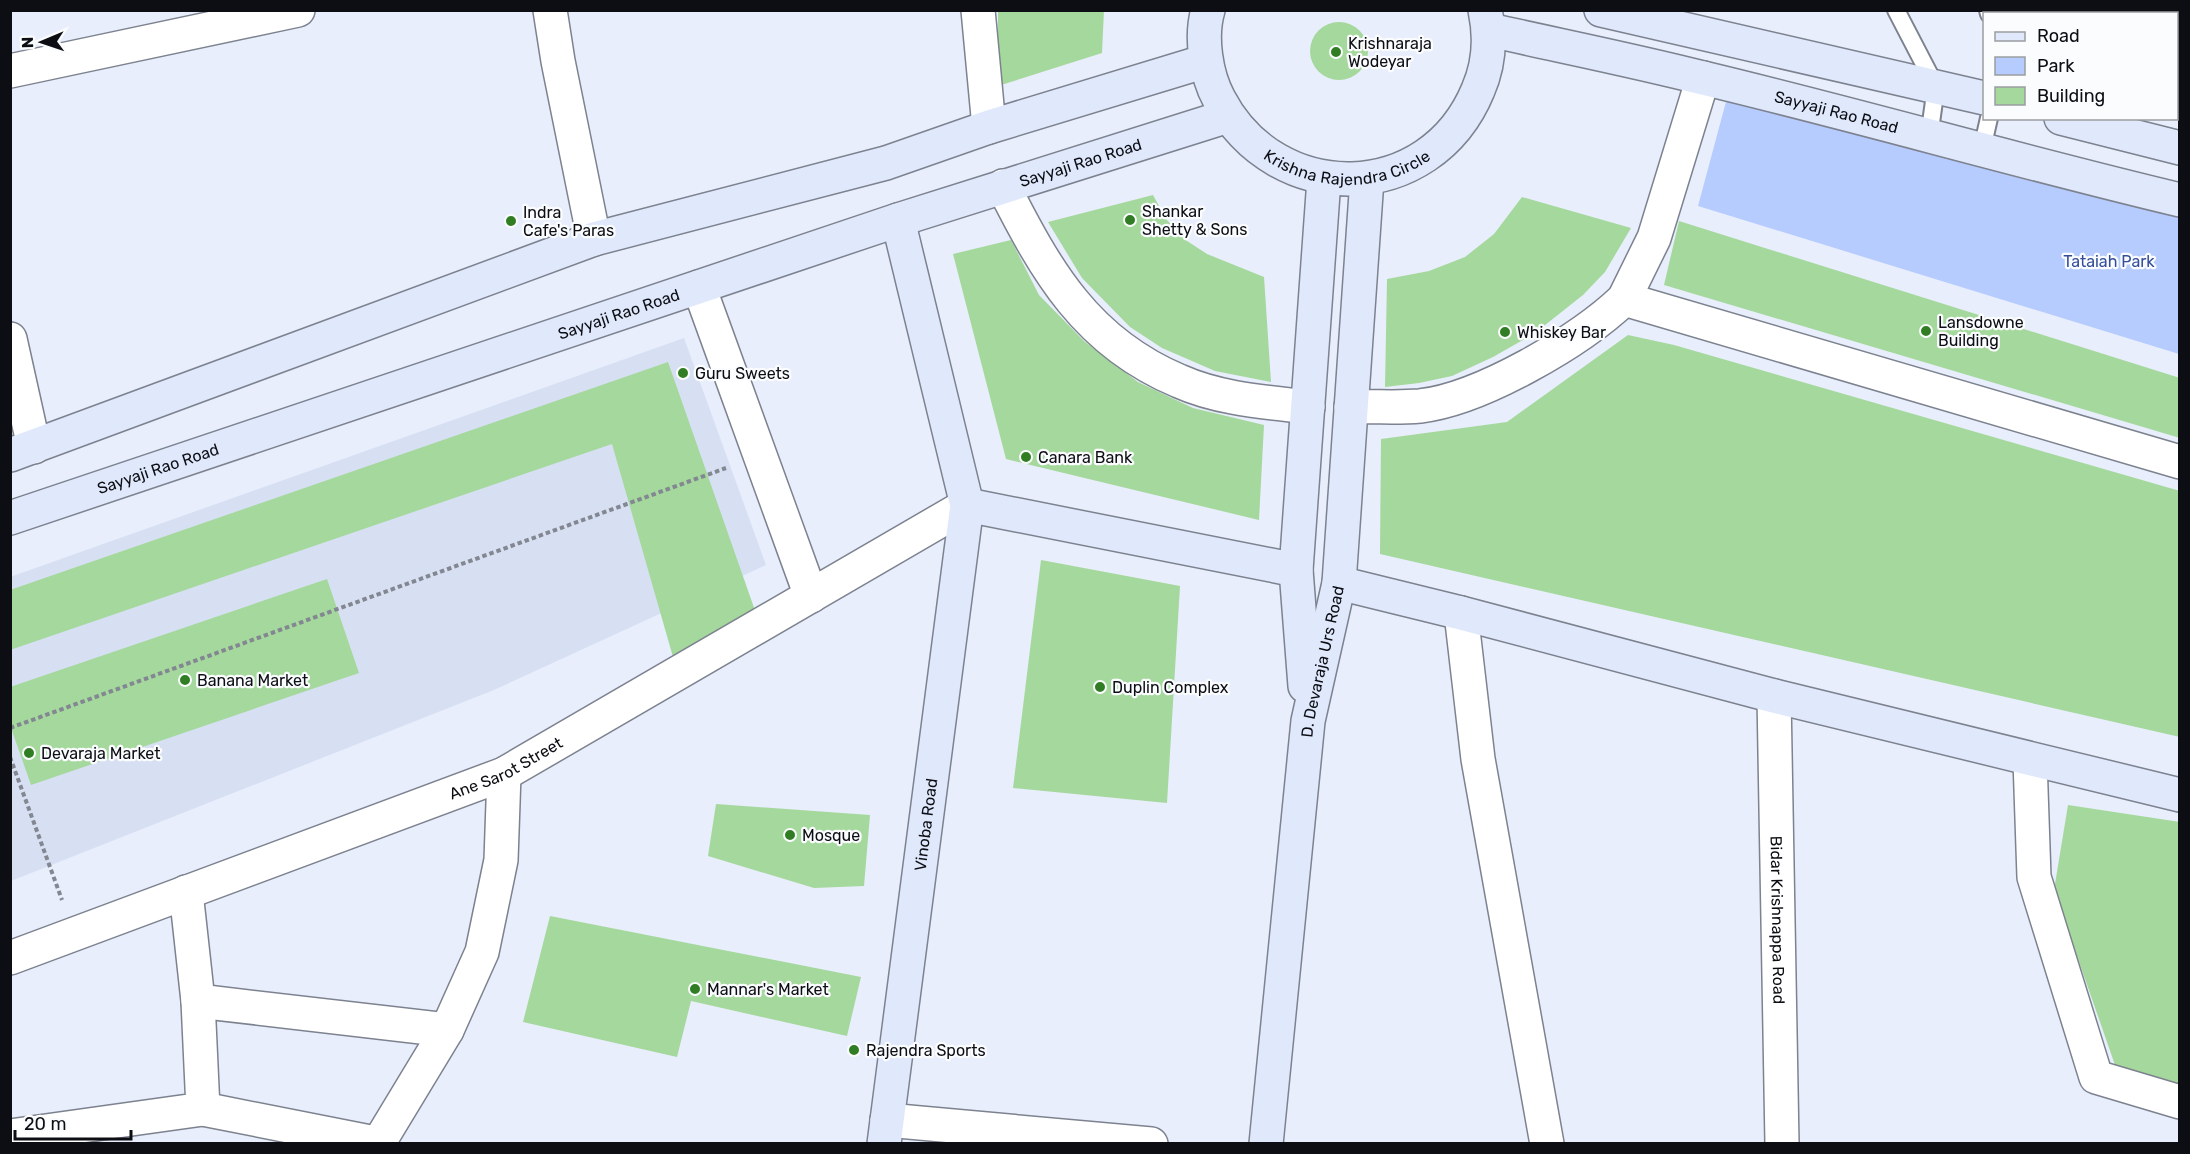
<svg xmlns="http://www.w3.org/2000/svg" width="2190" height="1154" viewBox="0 0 2190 1154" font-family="Rubik,sans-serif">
	<rect width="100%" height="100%" fill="#e8eefc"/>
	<!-- built -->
	<path fill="#d7e0f3" d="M684,338L766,565L494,690L11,881L10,577Z"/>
	<!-- green -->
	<path fill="#b6ccfe" d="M1727,98L2179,208V354L1698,206Z"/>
	<!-- building -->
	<path fill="#a5d89c" d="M998,10H1104L1102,53L998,86Z
		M1310 51a29 29 0 1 1 58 0a29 29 0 1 1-58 0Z
		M1153,195L1166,219L1184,239L1207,254L1264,277L1271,382L1215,371L1162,348L1130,327L1082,278L1048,222Z
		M1522,197L1631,228L1605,272L1583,295L1535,333L1493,357L1452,376L1419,383L1385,387L1387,279L1429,271L1465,257L1494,234Z
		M1679,221L2180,378V438L1664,285Z
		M1011,240L1039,295L1084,341L1138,382L1193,408L1264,425L1259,520L1006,459L953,254Z
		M1628,335L1674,345L2180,491V737L1380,554L1381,439L1507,422Z
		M668,362L765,639L673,657L612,444L10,650V590Z
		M1041,560L1180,586L1167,803L1013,788Z
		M327,579L359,673L31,785L10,725V687Z
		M716,804L870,815L864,886L814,888L708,856Z
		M2068,805L2180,822V1089L2115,1065L2054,890Z
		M550,916L861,977L847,1036L691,1001L677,1057L523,1022Z"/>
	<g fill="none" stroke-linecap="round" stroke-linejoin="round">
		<!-- lane casing -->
		<g stroke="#7d828f" stroke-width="20">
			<path id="lane" d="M1896,10L1936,87L1929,137
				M1988,10L1989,14
				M2016,14L2017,10
				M1982,149L1989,118"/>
		</g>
		<!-- street casing -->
		<g stroke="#7d828f" stroke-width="36">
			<g id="street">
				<path d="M550,10L558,61L594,239"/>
				<path d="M978,10L989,127"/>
				<path d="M10,71L298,10"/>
				<path d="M1003,186C1046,271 1086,342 1179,381C1219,399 1265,402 1308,407"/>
				<path d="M699,287L811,596"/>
				<path d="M1624,299L1654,238L1703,78"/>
				<path d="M10,339L34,447"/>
				<path d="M1351,407C1374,406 1397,408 1420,406C1481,399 1580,341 1624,299L2180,462"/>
				<path d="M1461,613L1478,759L1547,1144"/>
				<path id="s1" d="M1774,696L1782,1144"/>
				<path d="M2030,760L2034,877L2096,1077L2180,1102"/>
				<path id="s2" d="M10,958L504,774L967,505"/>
				<path d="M198,1001L447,1030"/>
				<path d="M203,1109L380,1144"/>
				<path d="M887,1120L1151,1144"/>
				<path d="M10,1136L203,1109L198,1001L186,892"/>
				<path d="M378,1144L447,1030L482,952L501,860L504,774"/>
			</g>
		</g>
		<!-- secondary casing -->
		<g stroke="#7d828f" stroke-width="36">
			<g id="secondary">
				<path id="s3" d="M1208,10C1200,37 1206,75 1219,99C1276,208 1430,206 1478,90C1489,65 1491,38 1485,10"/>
				<path d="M1601,10L1984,98"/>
				<path id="s4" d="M1490,30C1561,46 1632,60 1703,78C1862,116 2020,162 2180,200"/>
				<path d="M2061,118L2180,148"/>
				<path d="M10,455L594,239L886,163L989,127L1206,61"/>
				<path d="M967,505L1296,570"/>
				<path id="s5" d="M10,518L898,220L1228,116"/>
				<path d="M1339,583L1461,613L1774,696L2180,795"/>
				<path d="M1305,686L1296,570L1324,179"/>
				<path id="s6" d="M884,1144L967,505L898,220"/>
				<path id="s7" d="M1266,1144L1308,721L1339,583L1367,179"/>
			</g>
		</g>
		<!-- path -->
		<path stroke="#838791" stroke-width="4" stroke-dasharray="4.5 3" stroke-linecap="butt" d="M10,728L726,468
			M10,757L62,900"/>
		<!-- lane -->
		<use href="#lane" stroke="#fff" stroke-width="16"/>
		<!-- street -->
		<use href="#street" stroke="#fff" stroke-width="33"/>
		<!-- secondary -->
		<use href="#secondary" stroke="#e0e8fc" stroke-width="33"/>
	</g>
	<!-- markers -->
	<g fill="#317d24" stroke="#fafcfe" stroke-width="2">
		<circle cx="1336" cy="52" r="6"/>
		<circle cx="1130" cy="220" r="6"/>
		<circle cx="511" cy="221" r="6"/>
		<circle cx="1926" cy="331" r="6"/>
		<circle cx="1505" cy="332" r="6"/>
		<circle cx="683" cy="373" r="6"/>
		<circle cx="1026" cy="457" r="6"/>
		<circle cx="185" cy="680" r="6"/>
		<circle cx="1100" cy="687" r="6"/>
		<circle cx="29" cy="753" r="6"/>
		<circle cx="790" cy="835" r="6"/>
		<circle cx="695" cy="989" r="6"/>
		<circle cx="854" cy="1050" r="6"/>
	</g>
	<g text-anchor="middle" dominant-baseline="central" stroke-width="4.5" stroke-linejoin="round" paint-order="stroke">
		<!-- poi labels -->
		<g font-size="16" fill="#0c0e13" stroke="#fafcfe" text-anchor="start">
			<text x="1348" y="43">Krishnaraja<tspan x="1348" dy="18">Wodeyar</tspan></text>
			<text x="1142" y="211">Shankar<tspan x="1142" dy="18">Shetty &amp; Sons</tspan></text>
			<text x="523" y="212">Indra<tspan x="523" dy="18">Cafe's Paras</tspan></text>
			<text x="1938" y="322">Lansdowne<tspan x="1938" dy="18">Building</tspan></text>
			<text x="1517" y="332">Whiskey Bar</text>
			<text x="695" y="373">Guru Sweets</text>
			<text x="1038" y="457">Canara Bank</text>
			<text x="197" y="680">Banana Market</text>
			<text x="1112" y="687">Duplin Complex</text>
			<text x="41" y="753">Devaraja Market</text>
			<text x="802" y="835">Mosque</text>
			<text x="707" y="989">Mannar's Market</text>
			<text x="866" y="1050">Rajendra Sports</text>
		</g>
		<!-- street labels -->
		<g font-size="16" fill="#0c0e13" stroke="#fafcfe">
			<text stroke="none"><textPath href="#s4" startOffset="356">Sayyaji Rao Road</textPath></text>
			<text stroke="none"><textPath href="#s3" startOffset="250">Krishna Rajendra Circle</textPath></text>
			<text stroke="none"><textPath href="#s5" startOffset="1128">Sayyaji Rao Road</textPath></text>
			<text stroke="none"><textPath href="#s5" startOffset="642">Sayyaji Rao Road</textPath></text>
			<text stroke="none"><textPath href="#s5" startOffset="156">Sayyaji Rao Road</textPath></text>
			<text stroke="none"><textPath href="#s7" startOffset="486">D. Devaraja Urs Road</textPath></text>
			<text stroke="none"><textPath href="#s2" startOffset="531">Ane Sarot Street</textPath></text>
			<text stroke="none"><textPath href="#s6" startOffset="322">Vinoba Road</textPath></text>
			<text stroke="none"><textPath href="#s1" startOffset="224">Bidar Krishnappa Road</textPath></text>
		</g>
		<!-- park labels -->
		<g font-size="16" fill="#344e9a" stroke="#fafcfe">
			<text x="2109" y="261">Tataiah Park</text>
		</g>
	</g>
	<!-- border -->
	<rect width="2190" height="1154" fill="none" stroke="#0c0e13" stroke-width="24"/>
	<!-- legend -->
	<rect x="1983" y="12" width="195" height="108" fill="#fafcfe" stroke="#9b9da0" stroke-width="1.5"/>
	<rect x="1995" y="32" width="30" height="9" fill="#e0e8fc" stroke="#9b9da0" stroke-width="1.5"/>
	<text x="2037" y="42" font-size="18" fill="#0c0e13">Road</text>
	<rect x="1995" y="57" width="30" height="18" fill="#b6ccfe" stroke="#9b9da0" stroke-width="1.5"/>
	<text x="2037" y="72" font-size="18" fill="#0c0e13">Park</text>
	<rect x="1995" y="87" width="30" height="18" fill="#a5d89c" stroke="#9b9da0" stroke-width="1.5"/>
	<text x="2037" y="102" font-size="18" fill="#0c0e13">Building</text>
	<!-- north arrow -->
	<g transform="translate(42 42) rotate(268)" stroke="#fafcfe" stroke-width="4.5" paint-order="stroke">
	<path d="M0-4.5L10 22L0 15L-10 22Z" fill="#0c0e13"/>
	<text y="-9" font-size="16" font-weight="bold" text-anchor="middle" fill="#0c0e13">N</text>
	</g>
	<!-- scale -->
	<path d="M15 1130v9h116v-9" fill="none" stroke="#0c0e13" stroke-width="3"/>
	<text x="24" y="1130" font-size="18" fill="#0c0e13" stroke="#fafcfe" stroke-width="4.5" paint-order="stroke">20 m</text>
</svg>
